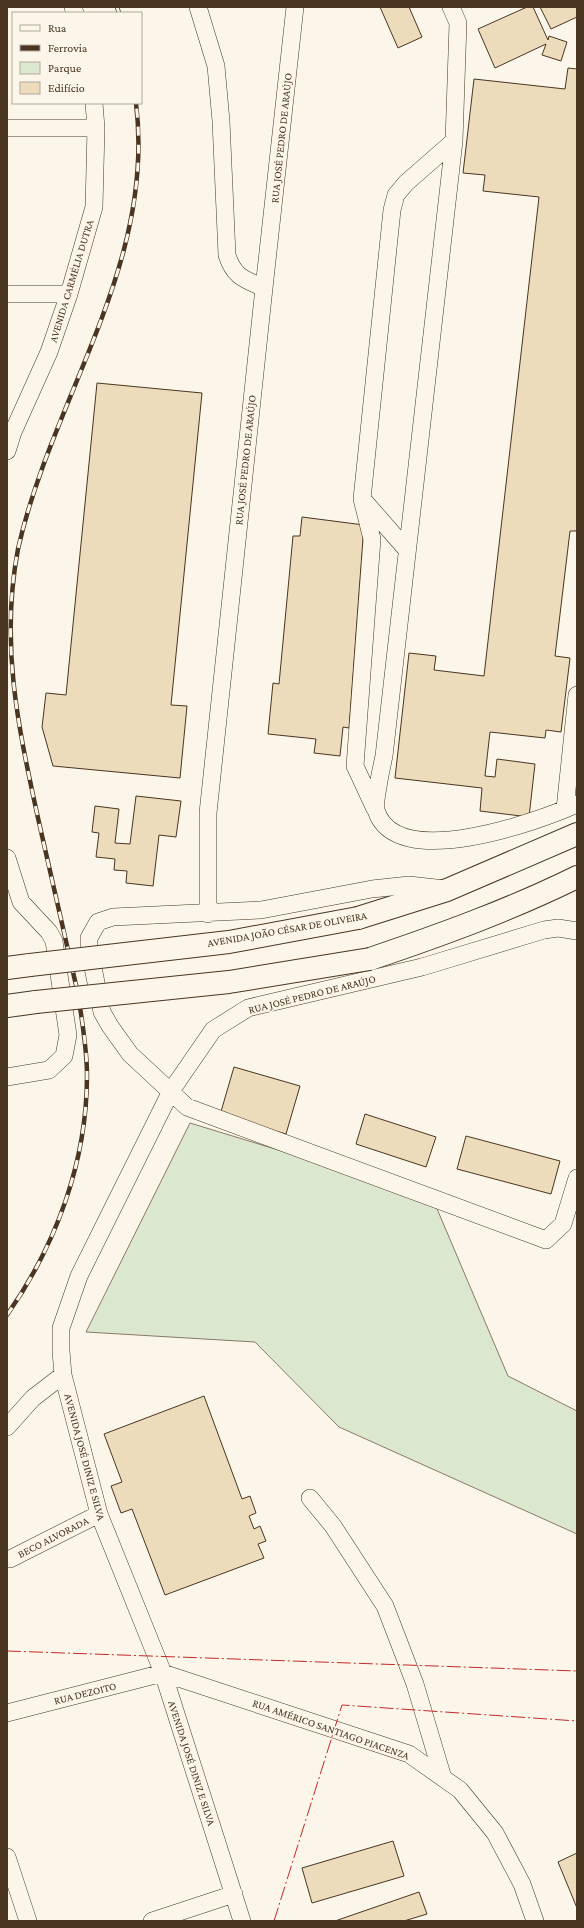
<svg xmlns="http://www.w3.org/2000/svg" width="584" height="1928" viewBox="0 0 584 1928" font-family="'Crimson Pro',serif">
	<rect width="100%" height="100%" fill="#fbf6e9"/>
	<!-- green -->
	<path fill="#dce7d0" stroke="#887966" d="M190,1123L432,1197L508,1376L577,1411V1534L339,1427L255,1342L86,1332Z"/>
	<!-- building -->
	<path fill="#ecdcbc" stroke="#4a3520" d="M380,7H409L422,37L398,48Z
		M527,7H533L548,40L549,36L567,42L561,61L542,55L546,44L495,68L478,29Z
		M540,7H577V17L551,29Z
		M568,68L577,69V531H570L555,656L570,658L561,732L546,730L545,738L490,732L485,776L495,777L497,759L535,764L529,817L480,811L482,788L395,778L409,653L436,656L434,670L484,676L539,197L483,191L485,175L463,173L474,79L565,89Z
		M97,383L202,393L171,705L187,706L180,778L53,766L42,727L46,693L66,695Z
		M302,517L364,525L349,728L343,727L340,756L314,753L316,739L268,734L273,683L279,684L293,536H300Z
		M136,796L181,801L176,837L159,835L153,886L126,883L127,871L114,870L115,859L96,857L99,833L92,832L95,806L119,809L115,843L130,844Z
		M234,1067L300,1086L286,1134L220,1115Z
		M365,1114L436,1137L426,1167L356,1144Z
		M466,1136L560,1161L551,1194L457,1169Z
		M204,1396L242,1499L250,1496L256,1513L249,1516L254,1529L260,1526L266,1541L258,1544L264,1558L165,1595L132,1509L121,1513L111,1486L122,1482L104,1434Z
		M393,1841L404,1876L312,1903L302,1868Z
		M577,1853V1908L558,1862Z
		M419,1892L427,1914L404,1921H335Z"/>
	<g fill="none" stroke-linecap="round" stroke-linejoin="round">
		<!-- minor casing -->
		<g stroke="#4a3520" stroke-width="18">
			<path id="minor" d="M73,7L75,13
				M198,7L216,66L221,121L227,255C234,277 244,279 264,288
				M451,7L458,23L454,141L384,756C382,765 374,803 376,810C395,873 537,822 577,804
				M7,128H96
				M7,294H69
				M7,451L13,432L49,352L69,294L94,207L96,128L94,103
				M365,502L407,550
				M375,809L355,766L372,539L362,499L392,210L396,195L406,183L454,141
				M565,809L577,695
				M7,858L21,902L49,932L54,941L68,1035L64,1056L49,1070L7,1077
				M445,889L409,885L372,889L261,910L113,917L98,922L89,938V948L102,1012L110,1026L130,1054L187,1107L546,1240L563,1224L577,1178
				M208,914V813L264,288L295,7
				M7,1427L33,1398L63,1375
				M310,1498L333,1526L385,1606L415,1684L443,1778
				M7,1559H10L99,1514
				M7,1713L163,1673L409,1754L460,1790L495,1833L522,1884L535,1921
				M7,1857L28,1921
				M152,1921L234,1894
				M242,1921L163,1673L99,1514L63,1375L61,1351V1328L79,1276L171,1091L213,1030L248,1008L422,967L544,930L558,928L577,931"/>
		</g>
		<!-- major casing -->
		<g stroke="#4a3520" stroke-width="24">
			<path id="major" d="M358,918L447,890L577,834
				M370,959C441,935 510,910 577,877
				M7,968L30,965
				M7,1006L36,1002"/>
		</g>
		<!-- minor -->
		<use href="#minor" stroke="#fbf6e9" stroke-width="17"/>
		<!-- major -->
		<use href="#major" stroke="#fbf6e9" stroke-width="22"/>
		<!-- rail casing -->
		<g stroke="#4a3520" stroke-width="4.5">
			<path id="rail" d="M117,7L119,13
				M7,1315C56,1245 87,1162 87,1075C87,1048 82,1021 78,994C65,935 51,877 38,818C18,726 0,644 18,549C52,397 156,266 136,103"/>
		</g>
		<!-- rail -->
		<use href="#rail" stroke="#fbf6e9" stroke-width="3" stroke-dasharray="9" stroke-linecap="butt"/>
		<!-- major-bridge casing -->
		<g stroke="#4a3520" stroke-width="24" stroke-linecap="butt">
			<path id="major-bridge" d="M30,965L229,942L358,918
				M36,1002L229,982L370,959"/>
		</g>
		<!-- major-bridge -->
		<use href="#major-bridge" stroke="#fbf6e9" stroke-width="22"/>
		<!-- power -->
		<path stroke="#c62828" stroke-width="1" stroke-dasharray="14 3 2 3" stroke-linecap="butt" d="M7,1651L577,1671
			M274,1921L342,1705L577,1721"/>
	</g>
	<g text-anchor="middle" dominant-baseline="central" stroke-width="3" stroke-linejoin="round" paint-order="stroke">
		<!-- street labels -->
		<g font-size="11" fill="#4a3520" stroke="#fbf6e9">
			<text transform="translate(281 138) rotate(-84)">RUA JOSÉ PEDRO DE ARAÚJO</text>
			<text transform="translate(71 281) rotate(-73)">AVENIDA CARMÉLIA DUTRA</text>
			<text transform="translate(245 460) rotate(-84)">RUA JOSÉ PEDRO DE ARAÚJO</text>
			<text transform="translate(287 929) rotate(-10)">AVENIDA JOÃO CÉSAR DE OLIVEIRA</text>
			<text transform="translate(312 994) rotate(-14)">RUA JOSÉ PEDRO DE ARAÚJO</text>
			<text transform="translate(85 1457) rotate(75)">AVENIDA JOSÉ DINIZ E SILVA</text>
			<text transform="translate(53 1537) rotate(-27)">BECO ALVORADA</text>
			<text transform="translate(85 1693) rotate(-14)">RUA DEZOITO</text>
			<text transform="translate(331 1729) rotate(19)">RUA AMÉRICO SANTIAGO PIACENZA</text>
			<text transform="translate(192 1763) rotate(72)">AVENIDA JOSÉ DINIZ E SILVA</text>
		</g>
	</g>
	<!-- border -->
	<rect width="584" height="1928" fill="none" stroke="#4a3520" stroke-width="16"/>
	<!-- legend -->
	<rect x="12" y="12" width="130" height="92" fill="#fbf6e9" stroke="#b4a999"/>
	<rect x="20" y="25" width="20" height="6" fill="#fbf6e9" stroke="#b4a999"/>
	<text x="48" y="32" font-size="12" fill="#4a3520">Rua</text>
	<rect x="20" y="45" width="20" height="6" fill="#4a3520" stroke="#b4a999"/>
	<text x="48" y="52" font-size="12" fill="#4a3520">Ferrovia</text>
	<rect x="20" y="62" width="20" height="12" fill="#dce7d0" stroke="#b4a999"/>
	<text x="48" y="72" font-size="12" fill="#4a3520">Parque</text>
	<rect x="20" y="82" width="20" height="12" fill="#ecdcbc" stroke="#b4a999"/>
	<text x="48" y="92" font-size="12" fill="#4a3520">Edifício</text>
</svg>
